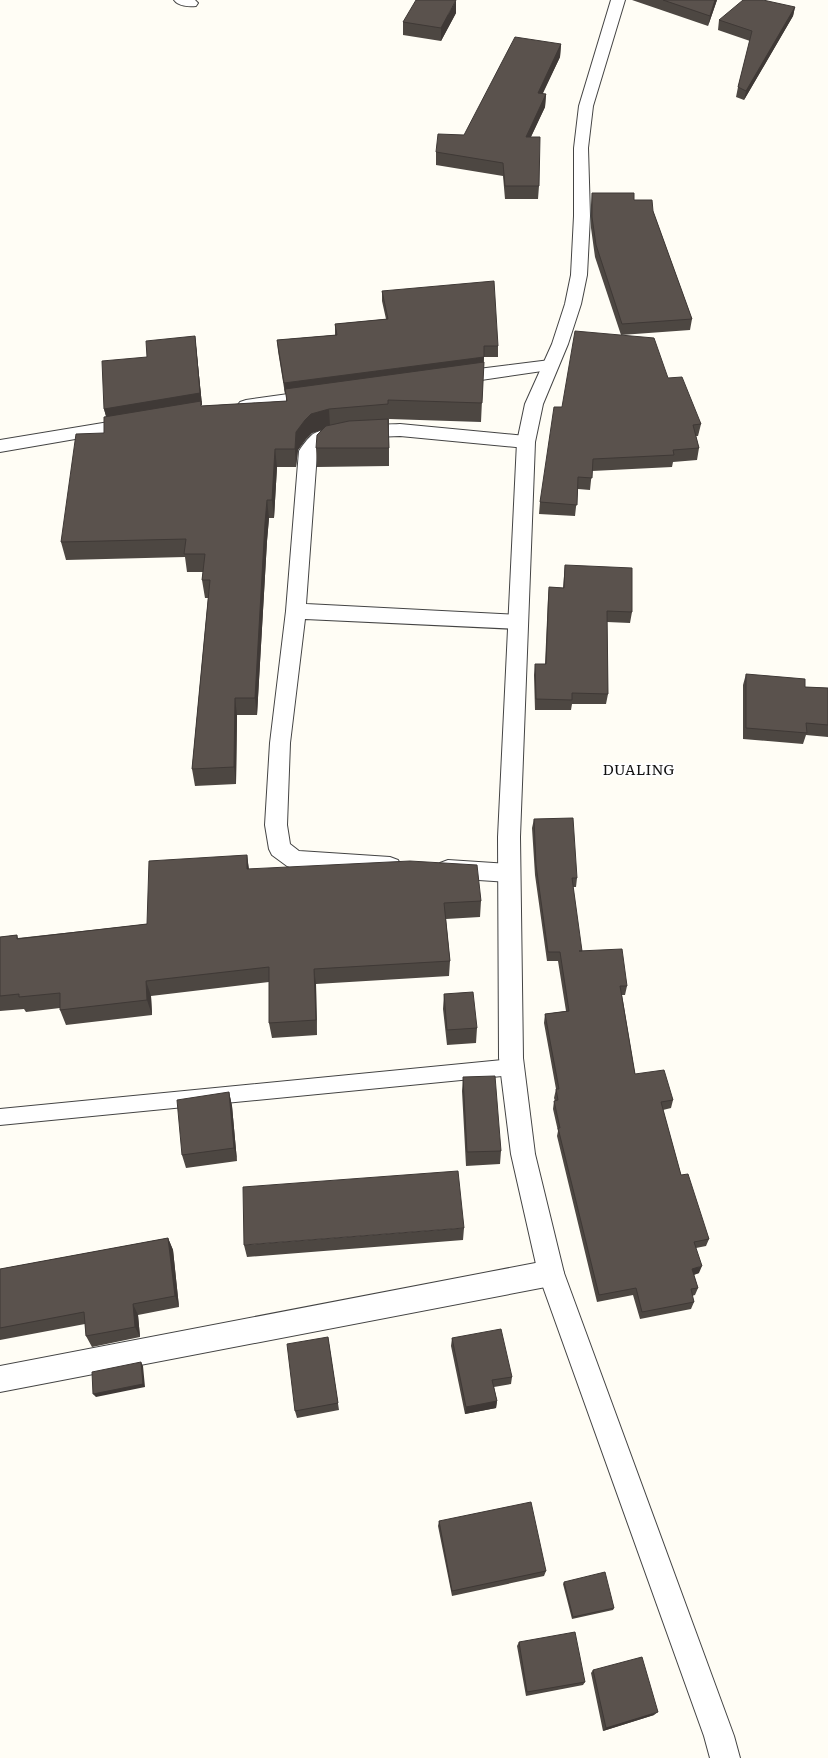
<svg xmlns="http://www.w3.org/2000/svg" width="828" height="1758" viewBox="0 0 828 1758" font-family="Merriweather,serif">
	<rect width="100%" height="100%" fill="#fffdf5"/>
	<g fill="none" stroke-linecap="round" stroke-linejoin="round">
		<!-- service casing -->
		<g stroke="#444" stroke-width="2">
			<path id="service" d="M512,1059L518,1062L521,1067L518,1072L512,1075L0,1125V1109Z"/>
		</g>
		<!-- minor casing -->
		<g stroke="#444" stroke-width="2">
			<path id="minor" d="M174,0H195L198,3L196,6C189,7 178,6 174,0Z
				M550,360L556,361L559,365L556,369L454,384L448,382L445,378L448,374L454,372Z
				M317,390L323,392L326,396L323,400L246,412L240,410L237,406L240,402L246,400Z
				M133,418L139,420L142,424L139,428L0,452V440Z
				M400,424L526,436L532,438L535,442L532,446L526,448L400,436L350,438L326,443L317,453L306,604L518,615L525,617L528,622L525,627L518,629L305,619L290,743L287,825L290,844L299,851L390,857L398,860L401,866L398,872L390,875L295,869L287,866L272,855L269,849L265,825L270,743L286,611L299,451C302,446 308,438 313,434C327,425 382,425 400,424Z
				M448,860L509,864L517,867L520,873L517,879L509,882L448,878L440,875L437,869L440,863Z
				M551,1260L560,1264L564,1273L560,1282L551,1286L0,1392V1366Z"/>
		</g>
		<!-- tertiary casing -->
		<g stroke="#444" stroke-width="2">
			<path id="tertiary" d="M611,0H625L593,106L588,148L590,216L587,275L581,304L568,344L543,404L535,442L520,837L523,1058L535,1154L564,1273L734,1736L740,1758H710L704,1736L538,1273L511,1154L499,1058L498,837L517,442L525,404L552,344L565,304L571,275L574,216V148L579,106Z"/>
		</g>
		<!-- service -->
		<use href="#service" fill="#fff" fill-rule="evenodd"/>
		<!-- minor -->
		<use href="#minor" fill="#fff" fill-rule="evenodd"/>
		<!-- tertiary -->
		<use href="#tertiary" fill="#fff" fill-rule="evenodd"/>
	</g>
	<!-- wall -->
	<path fill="#4d4742" d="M632,0H717L708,26Z
		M795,7L793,16L744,100L736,97L738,87L750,41L718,30L719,20Z
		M456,13L441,41L403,35V22Z
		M561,44L560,57L542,94H546L545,107L531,137L539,186L538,199H505L503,176L436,165V152L464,135Z
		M592,193L634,200L653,211L692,319L690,330L621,335L595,257L591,228V205Z
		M382,291L498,346V357H484L481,422L389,419V466L317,467L316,448L322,430L312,433L306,439L298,450L296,467H277L274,518H269L267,541L257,715H237L236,784L195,786L192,769L208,598H205L202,580L203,572H187L185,557L66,560L61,542L104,433L106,416L104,409L147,357L195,336L202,405H201V406L286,401V394H285L278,351L277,340L335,335V324L386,319L382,301Z
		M668,378L701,424L698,436H696L699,448L697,460L673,462L672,467L592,471L590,490L578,489L575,516L539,514L540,502L562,407Z
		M565,565L632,612L630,623L607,622L608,694L606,704H572L571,710H535L534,675L535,664H545L548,598L549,587L563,588L564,576Z
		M746,674L805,687L828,688V737L806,735L803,744L743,739V685Z
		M534,819L577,878L576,887H573L581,951L627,986L625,995H622L635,1074L673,1100L671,1108L663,1110L681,1175L709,1239L706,1246L696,1248L699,1273L694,1275L698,1288L695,1295L692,1296L694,1302L691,1309L640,1319L633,1295L597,1302L557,1136L558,1131L553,1109L554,1101H555L554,1098L556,1089L544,1023L545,1014L566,1011L558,961H547L535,875L532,828Z
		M247,855L249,869L481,901L480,917L446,919L450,961L449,976L316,984L317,1035L272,1038L269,1023V982L151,996L152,1015L66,1025L60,1010V1008L26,1012L24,1009L0,1011V937L17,935L18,938L147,924Z
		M444,994L477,1028L476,1043L447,1045L443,1009Z
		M463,1077L501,1151L500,1164L466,1166L462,1091Z
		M229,1092L232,1106L237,1161L186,1168L182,1155Z
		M464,1228L463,1240L247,1257L244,1245Z
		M168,1238L173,1250L179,1307L138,1315L140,1337L92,1347L86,1336L85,1324L0,1340V1269Z
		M328,1337L339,1410L297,1418L295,1411Z
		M452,1338L512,1377L511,1384L494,1387L497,1401L496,1408L465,1414L451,1346Z
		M439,1521L546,1571L544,1576L452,1596L438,1526Z
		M564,1582L614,1608L613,1610L572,1619L563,1584Z
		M519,1642L585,1682L583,1685L526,1696L517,1646Z
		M593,1670L654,1715L603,1731L591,1673Z"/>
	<!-- shaded-wall -->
	<path fill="#3f3936" d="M456,0V13L441,41V28Z
		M715,0H717L708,26L710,16Z
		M795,7L793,16L744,100L746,91Z
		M561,44L560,57L537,106L538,93Z
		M546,94L545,107L525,149L526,137Z
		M195,336L202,405L107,420L104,409Z
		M484,357L483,367L285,389L286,394H285L284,383Z
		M329,409L330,427L312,433L306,439L298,450L296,467L295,449L296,432L305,420L311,414Z
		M275,449L277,467L274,518L272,500Z
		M267,500L269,518L267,541L257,715L255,698L265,523Z
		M235,698L237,715L236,784L234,767Z
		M247,855L249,872L247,869Z
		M314,969L316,984L317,1035L316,1020Z
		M146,981L151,996L152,1015L147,1000Z
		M229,1092L232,1106L237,1161L234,1148Z
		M168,1238L173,1250L179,1307L175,1296Z
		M702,1266L699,1273L689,1276L692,1269Z
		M133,1304L138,1315L140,1337L135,1327Z
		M141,1362L143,1366L145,1387L96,1397L93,1394Z
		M497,1401L496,1408L465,1414L466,1407Z
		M658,1712L654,1715L603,1731L606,1728Z"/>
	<!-- building -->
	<path fill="#5a524d" stroke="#3f3936" d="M416,0H456L441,28L403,22Z
		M663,0H715L710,16Z
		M743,0H763L795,7L746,91L738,87L752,31L719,20Z
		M515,37L561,44L538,93L546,94L526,137H540L539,186H505L503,163L436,152L438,134L464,135Z
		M592,193H634V200H652L653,211L692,319L622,324L596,245L592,217Z
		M494,281L498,346H484V357L284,383L277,340L337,335L335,324L388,319L382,291Z
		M575,331L654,338L668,378L682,377L701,424L693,425L699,448L673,450L674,455L593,459L592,478L578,477L577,505L540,502L554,407H562Z
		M195,336L200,393L104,409L102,361L147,357L146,341Z
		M484,362L482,403L388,400V404L329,409L311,414L305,420L296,432L295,449H275L272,500H267L265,523L255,698H235L234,767L192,769L210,580H202L205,554H184L186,539L61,542L76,434L104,433V417L201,401V406L287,401L285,389Z
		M388,419L389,448H316L317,435L326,426L349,421Z
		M565,565L632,568V612L607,611L608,694L572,693V700L536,699L535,664H546L549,587L564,588Z
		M746,674L805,679V687L828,688V725L806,723L807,733L746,728Z
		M573,818L577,878H572L582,951H579L622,949L627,986H620L635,1074L664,1070L673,1100L661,1102L681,1175L688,1174L709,1239L694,1242L702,1266L692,1269L698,1288L691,1289L694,1302L642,1312L636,1288L599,1295L558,1128H560L554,1101L558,1100L556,1089H559L545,1014L569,1011L560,952H548L536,865L534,819Z
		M247,855V869L410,861L477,865L481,901L444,903L450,961L314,969L316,1020L269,1023V967L146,981L147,1000L60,1010V993L19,997V994L0,996V937L17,935V939L147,924L149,861Z
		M473,992L477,1028L447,1030L444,994Z
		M495,1076L501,1151L467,1152L463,1077Z
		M229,1092L234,1148L182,1155L177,1100Z
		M458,1171L464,1228L244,1245L243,1187Z
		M168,1238L175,1296L133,1304L135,1327L86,1336L84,1312L0,1328V1269Z
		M501,1329L512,1377L492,1380L497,1401L466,1407L452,1338Z
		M328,1337L338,1403L295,1411L287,1344Z
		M141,1362L143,1384L93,1394L92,1372Z
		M531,1502L546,1571L452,1591L439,1521Z
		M605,1572L614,1608L573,1617L564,1582Z
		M575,1632L585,1682L527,1692L519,1642Z
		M642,1657L658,1712L606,1728L593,1670Z"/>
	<g text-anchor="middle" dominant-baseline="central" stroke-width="4" stroke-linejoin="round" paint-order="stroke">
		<!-- quarter labels -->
		<g font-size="14" letter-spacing="1" fill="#111" stroke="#fff">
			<text x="639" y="770">DUALING</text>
		</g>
	</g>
</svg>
